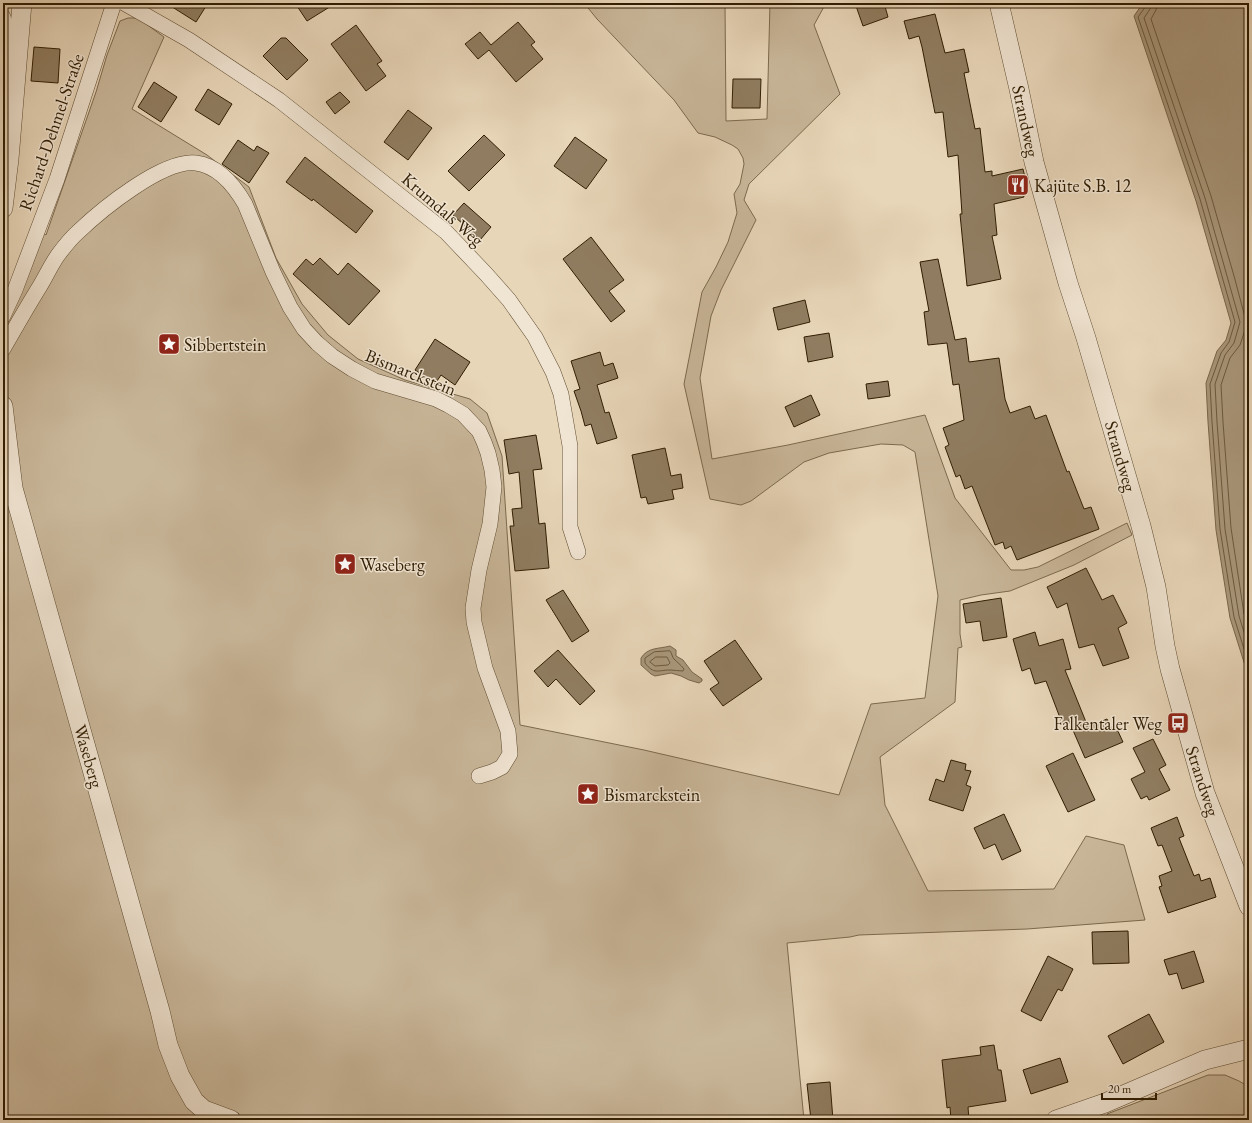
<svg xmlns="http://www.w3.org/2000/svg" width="1252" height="1123" viewBox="0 0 1252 1123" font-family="'EB Garamond',serif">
	<rect width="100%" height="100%" fill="#e8d6b9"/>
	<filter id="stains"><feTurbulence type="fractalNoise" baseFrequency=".005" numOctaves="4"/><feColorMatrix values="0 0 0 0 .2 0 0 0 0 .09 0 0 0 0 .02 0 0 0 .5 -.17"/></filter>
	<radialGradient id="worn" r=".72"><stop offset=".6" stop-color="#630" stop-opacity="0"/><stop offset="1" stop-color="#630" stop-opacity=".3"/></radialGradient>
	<!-- green -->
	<path fill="#c9b79a" stroke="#7c6a4e" d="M584,3H725L726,121L767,119L770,3H826L814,25L840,94L749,184L744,200L756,220L721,290L711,316L700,378L712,459L788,445L925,415L955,498L1011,570H1024L1038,567L1127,523L1132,535L1074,565L1010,591L981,595L960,600V634L962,647L958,648L955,702L880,757L885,805L928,891L1054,889L1086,836L1124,845L1145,920L1027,929L859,935L850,937L787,943L804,1120H167L156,1118L133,1120H3V334L40,231L46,235L96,92L107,55L120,21L128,18H138L164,37L132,109L207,155L249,187L276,258L302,304L328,335L358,359L405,380L470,399L487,413L502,456L520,725L644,750L839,795L871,704L925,698L938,596L915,452L903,445L881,444L829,453L804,462L751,501L741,505L710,499L684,384L702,292L716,267L728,242L737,213L734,194L740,184L744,164L743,158L738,149L732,145L715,137L698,133L674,100L597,19Z
		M1208,1075H1225L1239,1081L1249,1087V1120H1109L1107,1114Z"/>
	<!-- water -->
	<path fill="#a9977b" stroke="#79664b" d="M1143,3H1249V678L1230,618L1216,530L1208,422L1206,383L1217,351L1226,340L1231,323L1196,201L1134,16Z
		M670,646L676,650V656L683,660L692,672L702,679V681L699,683L689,680L681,676L671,673L655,676L651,674L641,665V658C648,647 659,649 670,646Z"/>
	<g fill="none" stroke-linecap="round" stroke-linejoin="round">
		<!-- shore -->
		<path stroke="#6c5a3e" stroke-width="1" d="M1146,3V6L1138,17L1200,199L1235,322L1229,342L1221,353L1210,384L1212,422L1220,529L1234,617L1249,665
			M1151,3L1150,9L1144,18L1205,198L1240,322L1234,343L1225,355L1215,384L1217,422L1225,529L1239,616L1249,648
			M1157,3L1156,10L1151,19L1211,196L1234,276L1246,321V327L1240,345L1230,358L1221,385L1223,422L1231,528L1244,614L1249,628
			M670,651C672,653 672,657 674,659C678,663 680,664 684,669L683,671C679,671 674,670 670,670C658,670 654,675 645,663V658L654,652Z
			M656,657H667L670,663L668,665L655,666L650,662Z"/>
	</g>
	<!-- building -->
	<path fill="#907d61" stroke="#301d02" d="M166,3H208L196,22Z
		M295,3H336L307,21Z
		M855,3H884L888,17L863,26Z
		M935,14L945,53L964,49L969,72L964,73L975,129L980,128L985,172L992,171V176L1023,169L1027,186L1022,188L1024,197L994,204L997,235L992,236L1001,279L967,286L960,214H962L958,155L948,157L943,112L935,113L922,47L919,36L909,39L904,21Z
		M518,22L535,42L531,45L543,59L516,82L489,50L478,59L465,44L480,32L491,45Z
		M356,25L382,61L377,64L386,76L366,91L331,44Z
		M281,38H286L308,60L287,80L263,56Z
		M34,47L60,49L58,83L31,81Z
		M733,79H761L760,108H732Z
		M154,82L177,97L161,122L138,107Z
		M208,89L232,104L219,125L195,110Z
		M340,92L350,102L335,114L326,102Z
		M408,110L432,128L408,160L384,142Z
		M484,135L505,155L469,191L448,171Z
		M575,137L607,160L586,189L554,166Z
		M238,140L254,151L257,146L269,153L249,183L222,164Z
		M305,157L373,211L356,233L313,199L312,201L286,182Z
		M464,203L491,227L480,240L453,215Z
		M591,237L624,280L609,291L625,311L611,322L563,259Z
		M320,258L338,275L348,263L380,291L349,325L293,274L306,259L313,265Z
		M938,259L955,340L966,338L969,362L999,358L1005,399L1010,413L1030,406L1035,419L1046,415L1067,472L1069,471L1084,509L1091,507L1099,529L1017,560L1011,546L1005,549L1003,542L995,545L972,486L965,489L960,475L956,477L945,447L949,445L943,428L964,420L959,384L953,385L947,343L928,345L924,312L929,311L920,262Z
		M805,300L810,322L778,330L773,308Z
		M829,333L833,357L808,362L804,337Z
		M435,339L470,362L455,385L441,375L435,384L415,370Z
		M600,352L604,366L613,363L618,378L597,385L605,413L609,412L617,438L597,444L591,424L585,426L581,411L574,391L580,389L571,361Z
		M888,381L890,396L868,399L866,384Z
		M811,395L820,415L794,427L785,407Z
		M536,435L542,469L533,470L539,524L545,523L549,568L515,571L510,526H514L512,509L522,508L519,472L509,474L504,440Z
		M665,448L671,476L681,474L683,488L672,490L674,499L648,504L646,497L641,498L632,455Z
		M1086,568L1102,600L1113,595L1127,623L1118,628L1129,658L1103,666L1094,644L1079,648L1067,603L1057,608L1047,587Z
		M563,590L589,631L572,642L546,600Z
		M1001,598L1007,637L983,641L980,621L966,623L963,604Z
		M1035,632L1039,646L1063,639L1071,669L1065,670L1088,727L1107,719L1112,729L1116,727L1123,742L1085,758L1069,721L1062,723L1046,681L1035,684L1030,668L1022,671L1013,639Z
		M735,640L762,679L723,706L710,689L719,683L704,661Z
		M558,650L595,691L580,705L556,679L548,687L534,671Z
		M1153,739L1166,765L1159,769L1170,790L1149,800L1147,796L1141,799L1131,779L1145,772L1133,748Z
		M1073,753L1095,800L1068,812L1046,766Z
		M951,760L966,764L965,770L971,771L966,785L971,787L963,811L929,800L936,779L944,782Z
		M1004,814L1021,851L1002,860L995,844L984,849L974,828Z
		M1177,817L1184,836L1179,838L1194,876L1199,874L1201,881L1210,878L1216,897L1168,913L1159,887L1162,886L1159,876L1172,871L1162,845L1158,846L1151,828Z
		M1128,931L1129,963L1093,964L1092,932Z
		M1194,951L1204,982L1182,989L1177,973L1169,975L1164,960Z
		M1048,956L1073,969L1062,991L1058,989L1041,1021L1021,1011Z
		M1149,1014L1164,1042L1123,1064L1108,1036Z
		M994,1045L998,1070H1001L1006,1101L968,1107L969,1120H951L950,1107L947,1108L942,1060L981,1055L980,1047Z
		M1060,1058L1068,1082L1031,1094L1023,1070Z
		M830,1082L833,1120H811L807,1084Z"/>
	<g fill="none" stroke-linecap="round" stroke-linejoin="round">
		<!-- minor casing -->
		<g stroke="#5e4b30" stroke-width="16">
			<path id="minor" d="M124,3L189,40L279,100L446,232L486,274L509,300L535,337L553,372L561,394L570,446V527L578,552
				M3,17L15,58
				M3,316L15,290L57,179L114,3
				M3,349C15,328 27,307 40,286C46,276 51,265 58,255C64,247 71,238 78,232C101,210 163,159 196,163C219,166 234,185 245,204L273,272L290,307L304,329L317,343L332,356L352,369L375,381L436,399L448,405L463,414L479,431L484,442L488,453L492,470L494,487L490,524L479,570L473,608L474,622L485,668L508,731L510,754L502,767L492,772L479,776"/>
		</g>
		<!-- tertiary casing -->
		<g stroke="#5e4b30" stroke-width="20">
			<path id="tertiary" d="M999,3L1019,89L1034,162L1068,283L1086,338L1141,526L1156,587L1165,646L1170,669L1205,793L1249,906
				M3,208L9,159L22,3
				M3,406L13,488L160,1011L168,1045L180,1076L194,1101L204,1110L231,1120
				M1056,1120L1105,1103L1205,1060L1249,1049"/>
		</g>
		<!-- minor -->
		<use href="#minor" stroke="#f0e4d2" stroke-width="15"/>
		<!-- tertiary -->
		<use href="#tertiary" stroke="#f0e4d2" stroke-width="19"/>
	</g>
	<!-- icons -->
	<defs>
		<g id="restaurant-square" transform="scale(1.15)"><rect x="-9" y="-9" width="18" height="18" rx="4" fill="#8f2418" stroke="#f0e4d2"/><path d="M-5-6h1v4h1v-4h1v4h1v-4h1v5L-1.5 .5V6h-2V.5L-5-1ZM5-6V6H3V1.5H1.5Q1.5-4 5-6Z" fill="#fff"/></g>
		<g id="sight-square" transform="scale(1.15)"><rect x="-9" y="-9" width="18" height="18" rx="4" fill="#8f2418" stroke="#f0e4d2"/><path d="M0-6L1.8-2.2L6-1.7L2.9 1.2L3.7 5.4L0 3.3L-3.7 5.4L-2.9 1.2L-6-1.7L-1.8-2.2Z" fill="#fff"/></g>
		<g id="bus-square" transform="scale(1.15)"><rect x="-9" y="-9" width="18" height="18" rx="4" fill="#8f2418" stroke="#f0e4d2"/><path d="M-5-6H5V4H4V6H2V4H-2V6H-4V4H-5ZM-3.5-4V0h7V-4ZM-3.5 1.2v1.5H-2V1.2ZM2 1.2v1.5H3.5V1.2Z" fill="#fff"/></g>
	</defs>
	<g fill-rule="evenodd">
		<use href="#restaurant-square" x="1018" y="185"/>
		<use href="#sight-square" x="169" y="344"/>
		<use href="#sight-square" x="345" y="564"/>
		<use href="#bus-square" x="1178" y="723"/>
		<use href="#sight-square" x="588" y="794"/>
	</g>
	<g text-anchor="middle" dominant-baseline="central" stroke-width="3" stroke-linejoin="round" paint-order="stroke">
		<!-- street labels -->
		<g font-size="18" fill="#301d02" stroke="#f0e4d2">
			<text transform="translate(1026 121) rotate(78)">Strandweg</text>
			<text transform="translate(51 132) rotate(-71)">Richard-Dehmel-Straße</text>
			<text transform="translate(443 209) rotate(41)">Krumdals Weg</text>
			<text transform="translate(411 372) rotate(22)">Bismarckstein</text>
			<text transform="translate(1121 456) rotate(74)">Strandweg</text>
			<text transform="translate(89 756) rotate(74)">Waseberg</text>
			<text transform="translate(1203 781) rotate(72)">Strandweg</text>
		</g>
		<!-- poi labels -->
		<g font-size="18" fill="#301d02" stroke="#f0e4d2" text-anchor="start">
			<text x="1034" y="185">Kajüte S.B. 12</text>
			<text x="184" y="344">Sibbertstein</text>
			<text x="360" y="564">Waseberg</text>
			<text x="1162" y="723" text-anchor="end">Falkentaler Weg</text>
			<text x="604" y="794">Bismarckstein</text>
		</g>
	</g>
	<!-- margin -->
	<rect width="1252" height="1123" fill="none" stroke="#e8d6b9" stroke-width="16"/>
	<rect x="4" y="4" width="1244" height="1115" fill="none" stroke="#301d02" stroke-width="2"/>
	<rect x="8" y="8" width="1236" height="1107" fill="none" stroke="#301d02"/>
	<!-- scale -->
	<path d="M1102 1093v6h54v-6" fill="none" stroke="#301d02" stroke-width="2"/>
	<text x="1108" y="1093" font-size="12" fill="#301d02" stroke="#f0e4d2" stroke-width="3" paint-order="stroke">20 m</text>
	<rect width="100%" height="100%" filter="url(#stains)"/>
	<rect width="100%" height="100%" fill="url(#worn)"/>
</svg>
